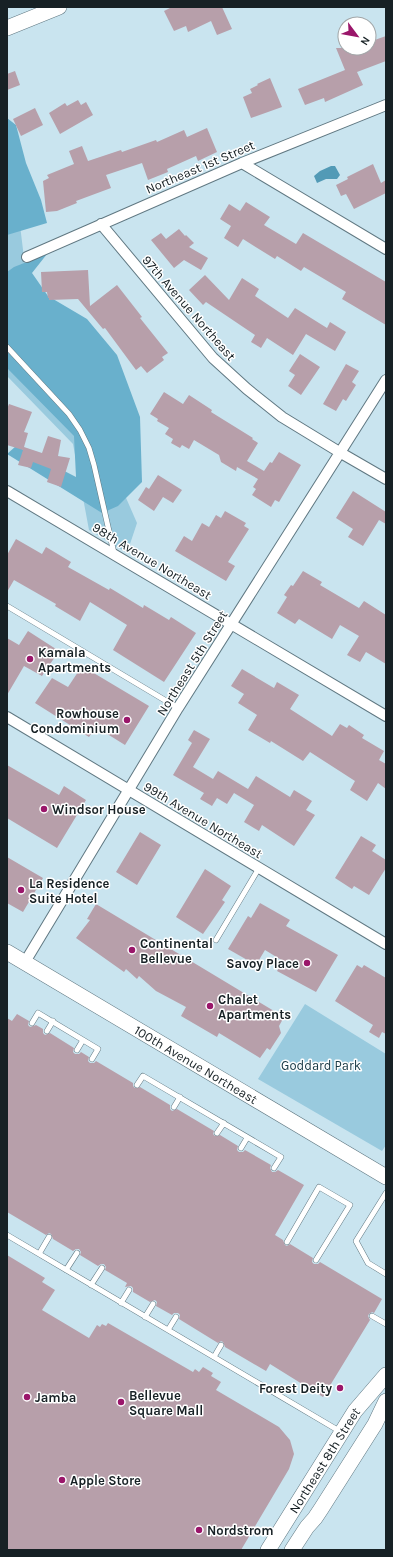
<svg xmlns="http://www.w3.org/2000/svg" width="393" height="1557" viewBox="0 0 393 1557" font-family="Karla,sans-serif">
	<rect width="100%" height="100%" fill="#c9e4ef"/>
	<!-- green -->
	<path fill="#99cade" d="M7,201L19,217L25,266L137,523L127,553L89,530L73,444L7,376Z
		M305,1004L386,1054V1145L382,1151L258,1079Z"/>
	<!-- forest -->
	<path fill="#69b0cc" d="M7,118L16,125L26,163L41,200L47,223L7,235Z
		M47,254L32,273L48,296L87,319L117,355L140,417L142,482L118,506L102,513L7,454L16,446L76,477L74,436L7,368V272L14,267Z"/>
	<!-- water -->
	<path fill="#529ab6" d="M331,166H335L340,175L337,179H326L317,183L314,176L320,171Z"/>
	<!-- building -->
	<path fill="#b79faa" d="M172,7H222L232,29L217,35L211,21L188,32L186,26L174,31L164,11Z
		M386,36V61L357,72L363,85L325,102L324,98L305,105L298,89L345,70L336,48H369V42Z
		M15,71L20,85L7,90V74Z
		M270,78L282,107L251,118L243,97L252,93L250,89L258,85L257,84Z
		M78,100L81,105L86,102L93,115L60,134L49,113L65,103L67,106Z
		M35,108L43,125L21,136L13,119Z
		M207,128L217,152L198,161L196,156L167,169L168,172L148,180L142,163L106,175L111,188L76,201L77,203L57,211L46,212L43,181L49,178L47,175L74,164L69,151L82,146L88,161L121,150L122,152L156,140L157,142L184,130L187,137Z
		M373,164L381,183L386,180V193L354,209L346,194L341,196L336,185L348,179L347,177Z
		M246,202L270,217L264,225L296,244L303,233L386,282V325L342,299L346,292L304,267L301,271L277,256L275,259L243,239L238,247L224,238L231,226L220,219L229,204L240,211Z
		M179,229L185,236L186,235L194,243L189,247L208,258L201,270L184,260L174,268L151,240L161,233L166,239Z
		M88,270L90,306L117,285L142,317L140,318L168,353L162,357L164,360L147,373L141,366L136,370L105,328L103,329L78,299L49,300V298H48L47,292H42L41,272Z
		M205,275L229,300L242,278L259,289L255,296L288,318L295,308L327,328L330,322L346,332L335,351L306,334L293,355L267,338L261,348L251,342L255,335L206,302L203,305L189,290Z
		M300,354L320,367L301,395L288,386L295,375L289,371Z
		M346,364L359,371L352,382L356,385L346,401L343,399L336,411L323,404Z
		M164,392L183,404L189,395L212,410L211,412L253,438L252,439L258,443L247,461L264,471L270,462L272,463L279,452L301,465L279,502L275,500L271,507L252,495L256,489L253,487L258,479L237,467L236,471L221,462L219,455L194,440L189,449L182,445L180,448L171,443L173,439L165,434L169,428L157,421L158,419L150,414Z
		M9,404L32,412L24,432L28,433L24,447L42,453L48,436L61,440L58,456L70,458L61,487L47,482L51,469L33,462L31,468L18,465L23,450L7,445V409Z
		M158,475L182,490L173,503L163,497L154,511L138,500L146,487L149,489Z
		M353,491L386,512V524L379,520L363,546L348,537L353,529L336,518Z
		M225,511L246,523L244,526L249,529L228,562L235,566L226,581L175,551L184,536L192,541L202,523L209,527L216,515L221,518Z
		M16,539L42,554L46,547L71,562L68,567L109,590L110,588L143,608L144,605L169,620L171,617L196,633L164,682L113,650L127,625L90,602L80,621L55,606L56,604L14,580L7,592V555Z
		M303,571L322,582L320,585L359,608L364,601L386,615V664L366,652L360,662L347,655L359,636L340,625L332,639L299,619L295,624L277,613L287,597L284,595L291,585L293,586Z
		M28,631L59,651L42,676L24,666L7,695V638L19,645Z
		M82,666L149,706L125,745L96,727L89,737L35,703L52,678L68,687Z
		M242,669L274,688L277,682L299,695L290,709L332,736L340,724L347,728L349,725L364,735L362,738L384,751L379,760L386,764V789L378,783L367,801L350,790L355,781L310,752L303,761L271,741L270,743L248,730L257,715L238,703L244,694L231,686Z
		M194,730L210,739L193,767L213,779L218,771L248,789L256,776L290,797L294,790L312,801L306,810L315,815L294,846L262,825L259,831L244,822L254,805L234,793L227,804L217,798L212,806L200,799L204,793L173,775L192,743L188,740Z
		M7,765L59,795L64,786L86,800L57,848L7,818Z
		M140,832L161,845L137,885L116,872Z
		M361,836L376,845L372,851L386,860V868L369,895L354,886L352,889L335,878Z
		M7,857L43,878L23,912L7,903Z
		M205,869L231,886L222,900L225,902L203,934L176,917Z
		M260,903L290,920L286,926L338,955L316,992L277,971L283,961L265,950L256,965L228,949L248,916L251,918Z
		M96,904L284,1017L279,1026L281,1033L270,1050L267,1048L260,1058L219,1033L217,1037L181,1016L186,1007L156,991L139,976L137,979L126,969L124,972L76,938L90,920L87,919Z
		M357,965L362,968L364,965L386,978V1034L382,1032L379,1038L369,1032L373,1025L335,1001Z
		M17,1014L29,1021L28,1025L30,1027L36,1025L43,1029V1033L45,1035L50,1033L74,1048L73,1052L75,1054H79L81,1052L89,1057L88,1061L90,1063H94L96,1061L133,1083V1086L135,1088L140,1087L170,1105V1109L172,1111L177,1109L214,1131L213,1134L215,1136L220,1135L238,1146L237,1150L239,1152H243L245,1150L271,1165L270,1168L272,1172H275L278,1170L304,1185L275,1235L283,1240L285,1245L287,1246L290,1244L313,1258L312,1262L314,1264H318L320,1262L382,1299L374,1313L372,1312L369,1314L368,1316L370,1320L323,1397L270,1364L266,1371L225,1347L223,1342L221,1341L218,1343L179,1319L180,1315L178,1313H174L172,1315L156,1306L157,1302L155,1300L150,1302L133,1292V1288L131,1286L125,1287L127,1283L105,1270L106,1267L104,1264H101L98,1266L80,1255L81,1252L79,1249H76L73,1251L53,1239L51,1234L49,1233L46,1235L7,1212V1018L12,1021Z
		M7,1255L45,1278L42,1282L55,1290L42,1310L89,1338L97,1325L100,1327L102,1324L106,1326L108,1323L193,1372L195,1369L199,1372L203,1367L213,1373L211,1376L221,1382L216,1390L279,1427L290,1440L294,1454L289,1469L241,1550H7Z"/>
	<g fill="none" stroke-linecap="round" stroke-linejoin="round">
		<!-- service casing -->
		<g stroke="#607882" stroke-width="6">
			<path id="service" d="M7,347L69,414L80,430L89,448L94,465L114,553
				M7,606L178,708
				M216,940L259,868
				M32,1023L38,1013L98,1049L92,1059
				M47,1031L53,1021
				M77,1050L83,1040
				M137,1085L143,1076L281,1157L274,1168
				M174,1107L180,1097
				M217,1133L224,1123
				M241,1148L247,1138
				M386,1193L356,1241L368,1263L386,1274
				M7,1235L341,1432
				M287,1242L319,1187L350,1205L316,1260
				M39,1254L49,1237
				M66,1270L77,1253
				M91,1285L102,1268
				M121,1303L129,1290
				M372,1316L386,1324
				M145,1317L153,1304
				M168,1330L176,1317
				M214,1357L221,1345"/>
		</g>
		<!-- minor casing -->
		<g stroke="#607882" stroke-width="12">
			<path id="minor" d="M242,163L386,249
				M101,224L213,358L247,389L282,417L341,453L386,479
				M27,257L242,163L386,105
				M7,491L386,716
				M7,717L386,944
				M25,962L178,708L386,380"/>
		</g>
		<!-- secondary casing -->
		<g stroke="#607882" stroke-width="16">
			<g id="secondary">
				<path d="M7,28L59,7"/>
				<path id="s1" d="M7,952L386,1177"/>
				<path id="s2" d="M268,1550L355,1411L386,1375"/>
				<path d="M292,1550L307,1527L315,1518L321,1509L375,1424L386,1401"/>
			</g>
		</g>
		<!-- service -->
		<use href="#service" stroke="#fff" stroke-width="5"/>
		<!-- minor -->
		<use href="#minor" stroke="#fff" stroke-width="10"/>
		<!-- secondary -->
		<use href="#secondary" stroke="#fff" stroke-width="15"/>
	</g>
	<!-- markers -->
	<g fill="#9a166a" stroke="#fff" stroke-width="1.5">
		<circle cx="30" cy="659" r="4"/>
		<circle cx="127" cy="720" r="4"/>
		<circle cx="44" cy="809" r="4"/>
		<circle cx="21" cy="890" r="4"/>
		<circle cx="132" cy="950" r="4"/>
		<circle cx="307" cy="963" r="4"/>
		<circle cx="210" cy="1006" r="4"/>
		<circle cx="340" cy="1388" r="4"/>
		<circle cx="27" cy="1397" r="4"/>
		<circle cx="121" cy="1402" r="4"/>
		<circle cx="62" cy="1480" r="4"/>
		<circle cx="199" cy="1530" r="4"/>
	</g>
	<g text-anchor="middle" dominant-baseline="central" stroke-width="3" stroke-linejoin="round" paint-order="stroke">
		<!-- street labels -->
		<g font-size="13" fill="#172125" stroke="#fff">
			<text transform="translate(200 167) rotate(-23)">Northeast 1st Street</text>
			<text transform="translate(189 308) rotate(49)">97th Avenue Northeast</text>
			<text transform="translate(152 561) rotate(31)">98th Avenue Northeast</text>
			<text transform="translate(192 663) rotate(-58)">Northeast 5th Street</text>
			<text transform="translate(203 820) rotate(31)">99th Avenue Northeast</text>
			<text stroke="none"><textPath href="#s1" startOffset="220">100th Avenue Northeast</textPath></text>
			<text stroke="none"><textPath href="#s2" startOffset="106">Northeast 8th Street</textPath></text>
		</g>
		<!-- poi labels -->
		<g font-size="13" font-weight="bold" fill="#172125" stroke="#fff" text-anchor="start">
			<text x="38" y="652">Kamala<tspan x="38" dy="15">Apartments</tspan></text>
			<text x="119" y="713" text-anchor="end">Rowhouse<tspan x="119" dy="15">Condominium</tspan></text>
			<text x="52" y="809">Windsor House</text>
			<text x="29" y="883">La Residence<tspan x="29" dy="15">Suite Hotel</tspan></text>
			<text x="140" y="943">Continental<tspan x="140" dy="15">Bellevue</tspan></text>
			<text x="299" y="963" text-anchor="end">Savoy Place</text>
			<text x="218" y="999">Chalet<tspan x="218" dy="15">Apartments</tspan></text>
			<text x="332" y="1388" text-anchor="end">Forest Deity</text>
			<text x="129" y="1395">Bellevue<tspan x="129" dy="15">Square Mall</tspan></text>
			<text x="35" y="1397">Jamba</text>
			<text x="70" y="1480">Apple Store</text>
			<text x="207" y="1530">Nordstrom</text>
		</g>
		<!-- park labels -->
		<g font-size="13" fill="#153743" stroke="#fff">
			<text x="321" y="1065">Goddard Park</text>
		</g>
	</g>
	<!-- border -->
	<rect width="393" height="1557" fill="none" stroke="#172125" stroke-width="16"/>
	<!-- north arrow -->
	<g transform="translate(357 36) rotate(122)"><circle r="19" fill="#ffffff" stroke="#a2a6a8"/>
	<path d="M0-3L7 15L0 10L-7 15Z" fill="#9a166a"/>
	<text y="-6" font-size="11" font-weight="bold" text-anchor="middle" fill="#172125">N</text>
	</g>
</svg>
